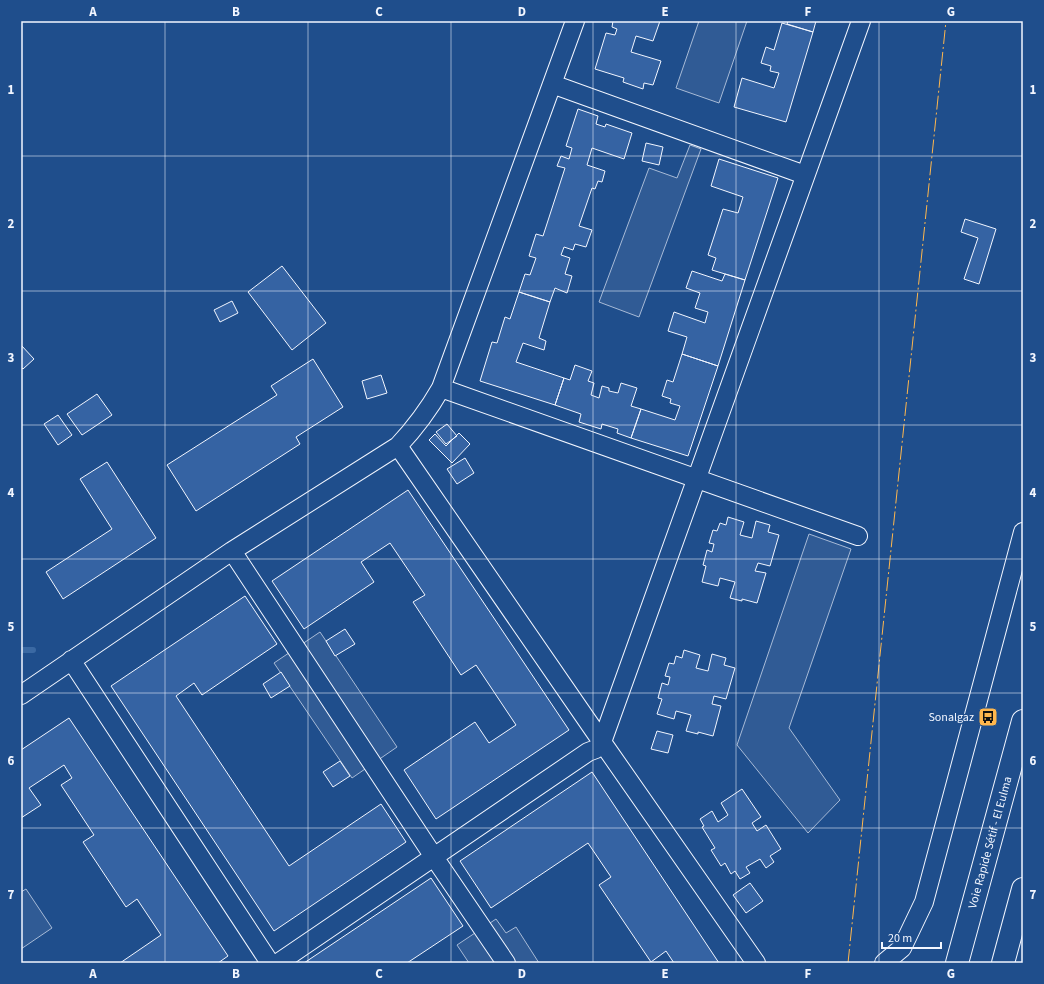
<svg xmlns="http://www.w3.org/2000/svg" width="1044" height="984" viewBox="0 0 1044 984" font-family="'Source Sans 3',sans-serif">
	<rect width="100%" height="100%" fill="#1f4e8c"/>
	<!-- parking -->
	<path fill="#305b95" stroke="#a8bbd7" d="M699,21H747L719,103L676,88Z
		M690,145L701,149L639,317L599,302L649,168L677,178Z
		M809,534L851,549L789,728L840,800L808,833L737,745Z
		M320,632L397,747L352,778L274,663Z
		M26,889L52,928L21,949V892Z
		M496,919L506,933L516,927L539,963H469L457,945Z"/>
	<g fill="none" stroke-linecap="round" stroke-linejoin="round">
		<!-- stream -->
		<path stroke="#3b69a3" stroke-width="6" d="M21,650H33"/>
	</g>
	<!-- building -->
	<path fill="#3563a3" stroke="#f2f6ff" d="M613,21H660L653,41L636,36L631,52L661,61L653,85L644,83L643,89L623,82L624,78L595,69L606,33L615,35L617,29L612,27Z
		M788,21H816L813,32L787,24Z
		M782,23L813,32L786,122L734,107L742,78L774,88L779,73L770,71L771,66L761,63L766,47L774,50Z
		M578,109L598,116L596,124L605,127L606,124L632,133L624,159L592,148L587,165L605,171L602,182L598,181L595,189L592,188L579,226L592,230L586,247L575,244L573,250L564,247L561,255L570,258L565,274L572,276L567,293L555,288L550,302L519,292L525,274L530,275L536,258L529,256L536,234L543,236L565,168L557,166L561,156L569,159L572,148L566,146Z
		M646,143L663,147L659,165L642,161Z
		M719,159L778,178L745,280L712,270L716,258L708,255L723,209L738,213L743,197L711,186Z
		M965,219L996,229L979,284L964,279L978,238L961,232Z
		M282,266L326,323L292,350L248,292Z
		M692,271L722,281L725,274L745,280L718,366L682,354L687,337L668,331L674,312L705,323L708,312L695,308L700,293L686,288Z
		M519,292L550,302L539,338L546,341L544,350L523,343L516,362L564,378L555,405L480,381L492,342L497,343L505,317L510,319Z
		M232,301L238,313L220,322L214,310Z
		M21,345L34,359L23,369L21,367Z
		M682,354L718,366L688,456L631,438L641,409L675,420L680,406L670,403L671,399L662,396L667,380L673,382Z
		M313,359L343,407L296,437L300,444L196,511L167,465L277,395L271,386Z
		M575,365L592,371L588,381L594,383L591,395L599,398L602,386L609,388V391L618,393L621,383L637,388L631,406L641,409L631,438L617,433L618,429L602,424L601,429L579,422L581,414L555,405L564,378L570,380Z
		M381,375L387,393L367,399L362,381Z
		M97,394L112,415L82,435L67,414Z
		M58,415L72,435L58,445L44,424Z
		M447,424L457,436L446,444L436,432Z
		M459,433L470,444L452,463L429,440L435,434L446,446Z
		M465,458L474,473L457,484L447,469Z
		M107,462L156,538L63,599L46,572L112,529L80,479Z
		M408,490L569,730L436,819L404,770L475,722L489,743L516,725L476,665L461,675L413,602L425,595L390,543L361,562L374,582L304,629L272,581Z
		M728,517L744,522L740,535L752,538L756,521L770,525L768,532L779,535L770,566L758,563L755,571L766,573L757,603L742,599V601L730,598L735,582L720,578L718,586L702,582L706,566L703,565L707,550L712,552L714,544L709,543L713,530L717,531L720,523L726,525Z
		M245,596L277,644L202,695L194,683L176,696L289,866L381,804L406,842L274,931L111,686Z
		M345,629L355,644L335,656L326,641Z
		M684,650L700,655L696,668L708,671L712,654L726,658L724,665L735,668L726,699L714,696L712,704L721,706L713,736L698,732V734L686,731L691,715L676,711L674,719L657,714L662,699L658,698L662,683L668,685L670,677L665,676L669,663L674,664L676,656L682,658Z
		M281,672L290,686L271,698L263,684Z
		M69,718L228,956L218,963H120L161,935L137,899L126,907L83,842L94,835L61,785L72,778L64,765L29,788L41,805L21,818V750Z
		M657,731L673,735L668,753L651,749Z
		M340,761L350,776L333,787L323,772Z
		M592,772L719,963H674L666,951L651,962L599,885L611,877L588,843L491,908L460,861Z
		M742,789L761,817L752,823L757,831L766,825L781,849L770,856L774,862L766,868L760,859L746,867L750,873L740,879L735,871L731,874L725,863L721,866L711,850L715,848L702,827L704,826L700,819L712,811L718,822L728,815L721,803Z
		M431,878L463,926L407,963H304Z
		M750,883L763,901L746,913L733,895Z"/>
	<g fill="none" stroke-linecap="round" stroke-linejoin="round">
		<!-- street casing -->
		<g stroke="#f2f6ff" stroke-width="20">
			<path id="street" d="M552,84L805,175
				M441,388L858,536
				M398,446L602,742L756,963
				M232,551L434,857L506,963
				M71,660L270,963
				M21,695L232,551L398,446C415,428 429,409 441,388L575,21
				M278,963L588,752L596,749L602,742L861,21
				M884,963L902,948L924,902L1023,532"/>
		</g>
		<!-- highway casing -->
		<g stroke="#f2f6ff" stroke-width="24">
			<g id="highway">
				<path id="s1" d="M957,963L1023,721"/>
				<path d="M1003,963L1023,889"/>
			</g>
		</g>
		<!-- street -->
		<use href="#street" stroke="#1f4e8c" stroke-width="18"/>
		<!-- highway -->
		<use href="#highway" stroke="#1f4e8c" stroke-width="22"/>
		<!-- power -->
		<path stroke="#ffb74d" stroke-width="1" stroke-dasharray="14 3 2 3" stroke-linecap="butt" d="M848,963L946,21"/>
	</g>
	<!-- grid -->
	<path fill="none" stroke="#f2f6ff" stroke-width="1" stroke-opacity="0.55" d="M165,21V963M308,21V963M451,21V963M593,21V963M736,21V963M879,21V963M21,156H1023M21,291H1023M21,425H1023M21,559H1023M21,693H1023M21,828H1023"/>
	<!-- icons -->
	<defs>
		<g id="bus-square" transform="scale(1)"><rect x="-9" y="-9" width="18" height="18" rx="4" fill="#ffb74d" stroke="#1f4e8c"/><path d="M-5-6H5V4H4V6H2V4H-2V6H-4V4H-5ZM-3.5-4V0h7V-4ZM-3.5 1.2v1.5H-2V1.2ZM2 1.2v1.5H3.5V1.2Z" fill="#111"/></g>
	</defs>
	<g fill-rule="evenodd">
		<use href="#bus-square" x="988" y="717"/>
	</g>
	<g text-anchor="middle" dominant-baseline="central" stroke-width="3" stroke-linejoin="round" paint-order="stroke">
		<!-- poi labels -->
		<g font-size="12" fill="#f2f6ff" stroke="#1f4e8c" text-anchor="end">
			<text x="974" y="717">Sonalgaz</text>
		</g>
		<!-- street labels -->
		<g font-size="12" fill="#f2f6ff" stroke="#1f4e8c">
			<text stroke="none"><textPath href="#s1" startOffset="125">Voie Rapide Sétif - El Eulma</textPath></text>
		</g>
	</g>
	<!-- border -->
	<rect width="1044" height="984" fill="none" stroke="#1f4e8c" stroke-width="44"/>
	<!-- scale -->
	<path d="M882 942v6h59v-6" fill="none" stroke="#f2f6ff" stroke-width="2"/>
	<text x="888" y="942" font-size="12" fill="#f2f6ff" stroke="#1f4e8c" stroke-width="3" paint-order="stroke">20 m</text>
	<rect x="22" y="22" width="1000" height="940" fill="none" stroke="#f2f6ff" stroke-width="1.5"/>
	<g font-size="13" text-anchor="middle" font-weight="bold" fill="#f2f6ff">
		<text x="93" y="16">A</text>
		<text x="236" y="16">B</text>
		<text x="379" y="16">C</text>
		<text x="522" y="16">D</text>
		<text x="665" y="16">E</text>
		<text x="808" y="16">F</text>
		<text x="951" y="16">G</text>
		<text x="11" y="94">1</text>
		<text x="1033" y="94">1</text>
		<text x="11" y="228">2</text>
		<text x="1033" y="228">2</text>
		<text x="11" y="362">3</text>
		<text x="1033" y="362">3</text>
		<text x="11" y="497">4</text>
		<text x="1033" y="497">4</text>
		<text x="11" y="631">5</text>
		<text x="1033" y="631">5</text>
		<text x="11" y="765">6</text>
		<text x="1033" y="765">6</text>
		<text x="11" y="899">7</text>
		<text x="1033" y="899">7</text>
		<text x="93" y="978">A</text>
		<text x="236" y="978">B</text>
		<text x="379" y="978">C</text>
		<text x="522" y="978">D</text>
		<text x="665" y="978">E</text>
		<text x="808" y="978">F</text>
		<text x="951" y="978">G</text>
	</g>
</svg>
